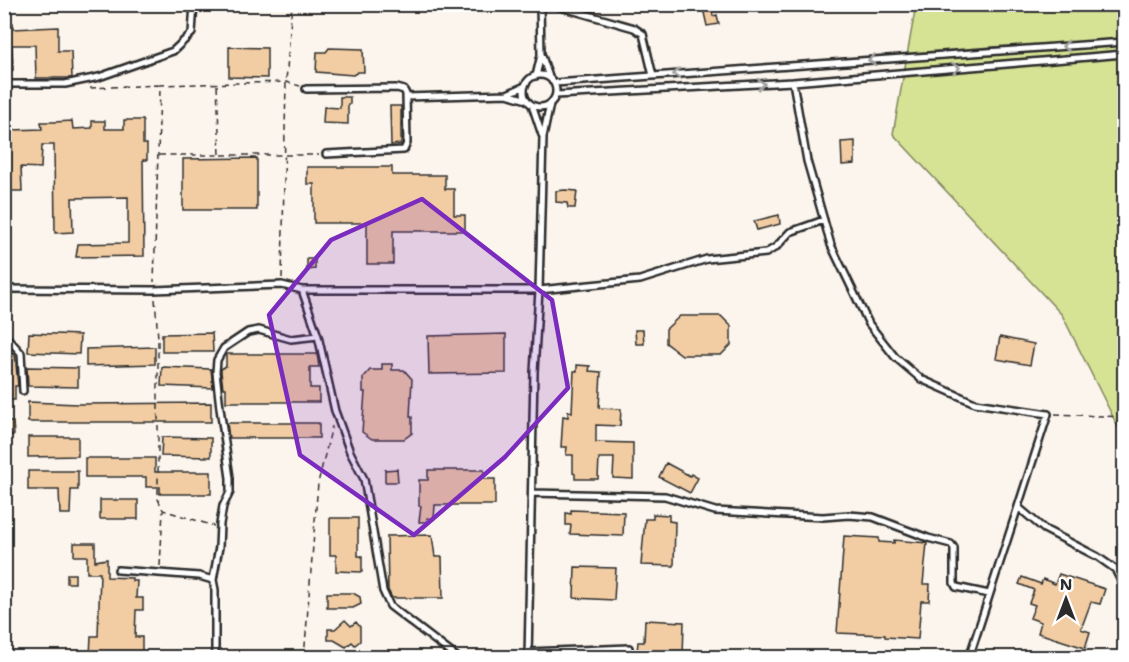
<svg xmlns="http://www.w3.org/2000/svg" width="1129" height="662" viewBox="0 0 1129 662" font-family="'Shantell Sans',sans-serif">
	<rect width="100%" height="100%" fill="#fcf5ed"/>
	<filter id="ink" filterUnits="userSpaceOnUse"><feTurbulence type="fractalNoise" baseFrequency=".0167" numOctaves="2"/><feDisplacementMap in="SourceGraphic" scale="12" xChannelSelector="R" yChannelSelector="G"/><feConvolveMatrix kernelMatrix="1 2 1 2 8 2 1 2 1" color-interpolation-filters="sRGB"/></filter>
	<g filter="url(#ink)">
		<!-- green -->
		<path fill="#d6e294" stroke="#808660" stroke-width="1.5" d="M916,5H1124V439L1062,315L893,134Z"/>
		<!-- building -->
		<path fill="#f2cda3" stroke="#2b2b2b" stroke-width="1.5" d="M702,4H711L713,16L717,15L719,24L707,26Z
			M4,23H13V29L58,27V51H71L72,78H36L35,45H12L13,70H4Z
			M229,47L267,48V78L229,77Z
			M329,48L363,49L364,72H358L353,75L316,72L317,52H326Z
			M340,97H350V104H348V124L323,123L324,107L340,108Z
			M390,106H401V144L391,145Z
			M124,120H143V144H147V160H143L144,256L76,257L78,244L128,243V197L72,198L73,232L55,233L54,145H42L41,168L21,167L22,191H10L12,130L42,129L41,122H54L72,121L73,129L92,128V121H105V129H124Z
			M855,141V164L842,165L841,142Z
			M257,158V210H183V159Z
			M307,167H392V175H445V189H454V215H465V231H393V264H367V223H314V184H307Z
			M565,190L577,191L575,208H568L567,203L556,202V191Z
			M779,215L780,224L757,230L754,221Z
			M307,259H315V269L307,270Z
			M680,316H721L731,326V345L721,355H682L666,343V329Z
			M635,330H643L644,344H636Z
			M29,333L80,335L79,354L28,352Z
			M212,333L213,352H162V334Z
			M506,334V373L429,374L428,336Z
			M1000,337L1034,344L1030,365L996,359Z
			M155,347V364L86,366V349Z
			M4,353L15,354L18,386H15V400H4Z
			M226,354H317L319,367H310V388H319V402H226V388H223L221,372V369L226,366Z
			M382,364H392V370H404L412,379L410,417H412V433L404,439H372L362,432L365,392H363V378L370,370H382Z
			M577,365L590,366L589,371L601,372L599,408L621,409L620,426L596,425V442L633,443V479L613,478L614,458H599L598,479H575V474L573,473V455H566L567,447H561L563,416L568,417V411L572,412L574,371H577Z
			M27,367L78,368V387L28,386Z
			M162,367L211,369L213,388L161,386Z
			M28,402L78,404L211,403V422H28Z
			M4,422H13L14,435H4Z
			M227,423H319V438H229Z
			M28,437H78V456L28,457Z
			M162,437L211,438V457L161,456Z
			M85,458H155V472H211V494H160V487H146V477H85Z
			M666,463L690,476L691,474L698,478L690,493L659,477Z
			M397,469L398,482H385V470Z
			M428,470H484V479H495V505H435L434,519L427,518V522H419L421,506H419V480H428Z
			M28,471H78V490H71L70,514H60L59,490H28Z
			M100,500H138V519H100Z
			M571,510L624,512L623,536L570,534L571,525H566V513L571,514Z
			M653,514L669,515V521L675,522L674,566L641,565L645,519H653Z
			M330,518H358V556H362V572L336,571V555H330Z
			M432,535L435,557H442L443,598H392L388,590L387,536Z
			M844,536L879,538V542L894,543V540L927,543L923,584H930L929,601H921L918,639L885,637V635L837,633Z
			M74,543H95V561L107,559V577L132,578V581H137L136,598H143V610H136L135,637H142V657L90,656L91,636H98L100,573H87V556H74Z
			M575,567L616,568L614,600L574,598Z
			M67,574H75V583H67Z
			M1059,574L1105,589L1100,604L1091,602L1081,629L1090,632L1085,648L1038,633L1041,622L1030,618L1035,605L1029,603L1034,590L1019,584L1022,577L1041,584L1043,579L1055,584Z
			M327,593H353L360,597L361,604L353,608H327Z
			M345,620L351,626L356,622L360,627V641L355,645L352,642L346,647L334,640H328V629H335Z
			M645,620L684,622L683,657H643L644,652H637L638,642H644Z"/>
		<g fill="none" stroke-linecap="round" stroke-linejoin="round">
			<!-- service casing -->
			<g stroke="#2b2b2b" stroke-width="10">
				<path id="service" d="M550,4L634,28L643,34L653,76
					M542,56L549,77
					M524 91a16 16 0 1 1 32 0a16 16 0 1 1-32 0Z
					M536,76L541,55L540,4
					M793,82L807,161L831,245L869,324L895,357L921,379L975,403L1048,414L969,658
					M555,83L1124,42
					M4,84H65L99,77L173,51L192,33L194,4
					M306,89L397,88L404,90L406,94L407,143L404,150L326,154
					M507,94L525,86
					M556,95L793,82L1124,54
					M406,97L507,94L527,100
					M532,105L542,135
					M4,289L154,290L282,285L302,290H539L640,280L707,259L766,253L776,247L790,232L824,220
					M4,334L21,353L23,391
					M318,336L335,411L350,452L364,479L383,591L390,606L458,658
					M532,493L665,496L715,511L823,517L849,515L873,517L928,538L951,544L954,548V583L956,587L989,594
					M1018,507L1044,529L1098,557L1115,569L1124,587
					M118,570L199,576L213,580L215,590V658
					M213,580L219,547L220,524L223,506L230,492V478L220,408L216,372L217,360L224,348L248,332L259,330L291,339L318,336L302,290
					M528,652L629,648
					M528,658L534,372L539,290L543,137L550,104"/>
			</g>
			<!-- path -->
			<path stroke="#2b2b2b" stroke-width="1.5" stroke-dasharray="6 4.5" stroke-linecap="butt" d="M159,85L286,82L300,86
				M217,85L220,155
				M90,88L158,85L160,89L154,282
				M159,155H319
				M282,278L286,82L292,4
				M155,299L158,338V499L163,510L214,526
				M1055,414L1124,417
				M160,566L163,511
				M304,658L318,483L332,426"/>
			<!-- service -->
			<use href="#service" stroke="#fff" stroke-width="5"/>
		</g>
		<!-- one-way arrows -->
		<defs><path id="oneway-chevron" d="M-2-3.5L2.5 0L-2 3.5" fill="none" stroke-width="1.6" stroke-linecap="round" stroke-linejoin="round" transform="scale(1.5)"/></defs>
		<g stroke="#a0a0a0">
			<use href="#oneway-chevron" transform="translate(1066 46) rotate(176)"/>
			<use href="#oneway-chevron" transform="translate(872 60) rotate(176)"/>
			<use href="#oneway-chevron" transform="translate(956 68) rotate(-5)"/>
			<use href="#oneway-chevron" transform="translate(677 74) rotate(176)"/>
			<use href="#oneway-chevron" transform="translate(761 84) rotate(-3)"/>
		</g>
	</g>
	<!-- marked area -->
	<path fill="#7b2cbf" fill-opacity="0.2" stroke="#7b2cbf" stroke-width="4.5" stroke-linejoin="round" d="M422,199L552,300L568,388L505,457L414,535L300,455L269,315L331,240Z"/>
	<!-- margin -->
	<rect width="1129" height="662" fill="none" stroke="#fff" stroke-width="24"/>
	<rect x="12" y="12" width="1105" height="638" fill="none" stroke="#2b2b2b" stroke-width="2" filter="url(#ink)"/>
	<!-- north arrow -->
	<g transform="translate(1066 599)" stroke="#ffffff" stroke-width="4.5" paint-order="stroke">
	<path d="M0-4.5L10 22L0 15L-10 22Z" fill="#2b2b2b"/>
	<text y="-9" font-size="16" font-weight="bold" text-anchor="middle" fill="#2b2b2b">N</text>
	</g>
</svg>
